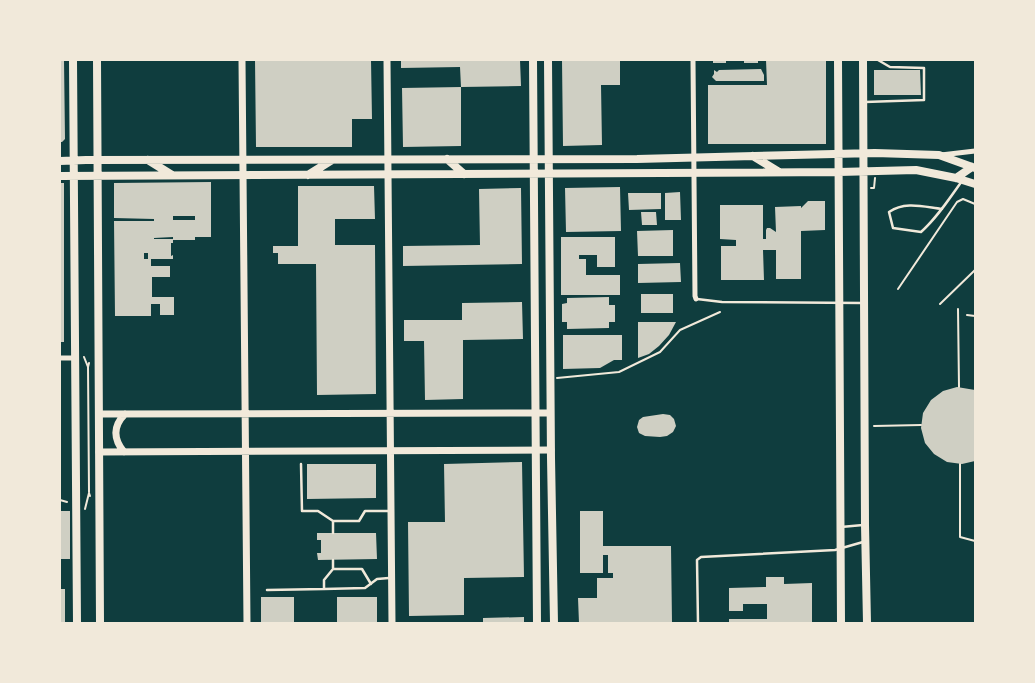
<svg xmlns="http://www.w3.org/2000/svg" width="1035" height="683" viewBox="0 0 1035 683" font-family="Jost,sans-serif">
	<rect width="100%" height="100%" fill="#0f3d3e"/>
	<!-- building -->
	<path fill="#cfcfc3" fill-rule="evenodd" d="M60,60H64L65,139L62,142H60Z
		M255,60H371L372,119H352V147H256Z
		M401,60H520L521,86L461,87L460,67L401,68Z
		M562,60H620V85H601L602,145L563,146Z
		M713,60H726V63H713Z
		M744,60H758V63H744Z
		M766,60H826V144H708V85H767Z
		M761,69L764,75V81H716L712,77L714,74V70L717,72L719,70Z
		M874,70H920L921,95H874Z
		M461,87V146L403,147L402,88Z
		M211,182V237H195V240H173V237L154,238V239H173V243H171V256L173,255V259H151V266H170V277H152V297H174V315H160V304H151V316H115L114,221H154V219L114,218V183ZM173,216H195V220H173ZM144,253H148V259H144Z
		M60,183H64V342H60Z
		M298,186H374L375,219H335V245H375L376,394L317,395L316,264H278V253H273V246H298Z
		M620,187L621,231L566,232L565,188Z
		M521,188L522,264L403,266V246L480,245L479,189Z
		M680,192L681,220H665V193Z
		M628,193H661V209L629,210Z
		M808,201H825V230L801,231V279H776V250H763L764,280H721V246H736V240L720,239V205H763V239H766V230L767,228H770L776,232L775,207L801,206V208Z
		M641,212H656L657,225H642Z
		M673,230V256H638L637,231Z
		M561,237H615V267H597V255H579V259H586V275H620V295H561Z
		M680,263L681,282L638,283V264Z
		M641,294H673V313H641Z
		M609,297V305H615V322H609V328L567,329V322H562V304L567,303V298Z
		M522,302L523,339L463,340V399L425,400L424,341H404V320H462V303Z
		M638,322H676L669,335L659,346L649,354L638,358Z
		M563,335H622V360H614L600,368L563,369Z
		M957,387L975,390V461L962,464L947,462L934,454L925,443L921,428L923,413L931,400L943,391Z
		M663,414L670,415L674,419L676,426L673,432L667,436L660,437L645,436L639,433L637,427L639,420L643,417Z
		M522,462L524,577L464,578V569V615L409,616L408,522H445L444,464Z
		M307,464H376V498L307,499Z
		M60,511H70V559H60Z
		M580,511H603V546H671L672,623H579L578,598H597V578H613V573H608V555H603V573H580Z
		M317,533H376L377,559L318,560L317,553H321V540H317Z
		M766,577H784V584L812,583V623H729V619H767V604H743V611H729V588L766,587Z
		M60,589H65V623H60Z
		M261,597H294V623H261Z
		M337,597H377V623H337Z
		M524,617V623H483V618Z"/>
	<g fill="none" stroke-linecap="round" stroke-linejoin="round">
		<!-- path -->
		<path stroke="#f1e9da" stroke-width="2" d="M871,188H874L875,178
			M898,289L957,202L963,199L975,204
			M940,304L975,270
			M958,309L959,387
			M967,315L975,316
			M84,357L88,367L89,363
			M88,367L89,492
			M557,378L619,372L660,352L680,330L720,312
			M874,426L921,425
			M960,464V537L975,541
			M60,500L67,502
			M85,509L89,493L90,496"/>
		<!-- service -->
		<path stroke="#f1e9da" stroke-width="2.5" d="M865,102L924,100V68L890,67L878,60
			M942,209C924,207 905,201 889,212L893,228L921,232C937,218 949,199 962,181
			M697,299L722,302L863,303
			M301,464L302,511H318L333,521H359L365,511H389
			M333,521V533
			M841,527L863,525
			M333,560V569L324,580V589L365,588L377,579L389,578
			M333,569H362L371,584
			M267,590L324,589
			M698,623L697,560L701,557L835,550L863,542"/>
		<!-- minor -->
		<path stroke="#f1e9da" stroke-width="5" d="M693,60L695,296L696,299
			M941,155L975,151
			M60,358H75"/>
		<!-- tertiary -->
		<path stroke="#f1e9da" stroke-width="7" d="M242,60L247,623
			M387,60L392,623
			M99,414L550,413
			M99,452L551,450
			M124,452C113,439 113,426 125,414"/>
		<!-- secondary -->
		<path stroke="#f1e9da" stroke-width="8" d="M73,60L77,623
			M97,60L100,623
			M533,60L537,623
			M548,60L551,458L554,623
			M838,60L841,623
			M863,60L865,525L867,623
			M753,156L779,172
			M447,159L464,174
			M148,160L172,175
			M60,161L86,160L637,159L875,153L939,155L975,168
			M308,175L332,160
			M60,176L839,172L916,170L956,178L975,184
			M956,178L972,167"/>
	</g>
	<!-- border -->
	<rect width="1035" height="683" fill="none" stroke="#f1e9da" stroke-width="122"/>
</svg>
